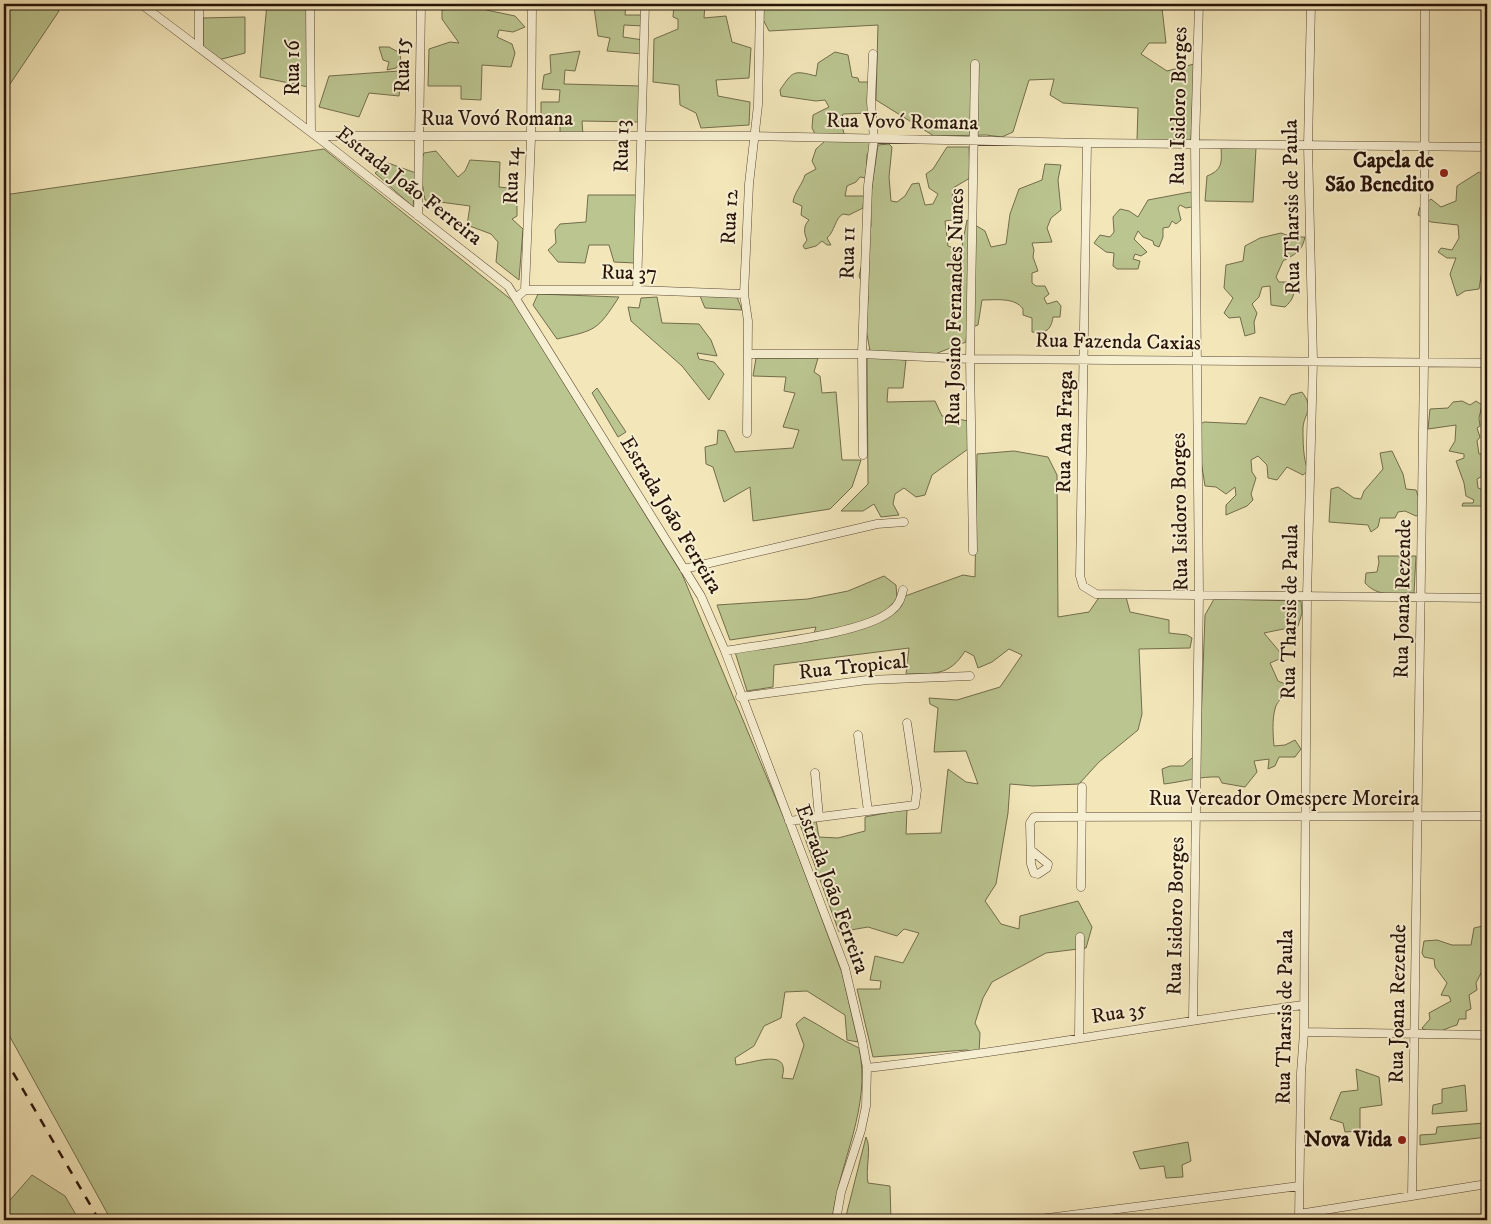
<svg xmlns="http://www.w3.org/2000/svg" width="1491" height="1224" viewBox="0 0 1491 1224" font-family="'IM FELL DW Pica',serif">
	<rect width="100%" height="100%" fill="#f3e7ba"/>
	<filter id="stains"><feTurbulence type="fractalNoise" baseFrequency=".004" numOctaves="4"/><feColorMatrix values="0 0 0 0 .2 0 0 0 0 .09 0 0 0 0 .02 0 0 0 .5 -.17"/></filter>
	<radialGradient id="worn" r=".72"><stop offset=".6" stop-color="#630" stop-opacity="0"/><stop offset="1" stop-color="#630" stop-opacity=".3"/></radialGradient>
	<!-- green -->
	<path fill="#bbc590" stroke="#726c4c" d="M4,4H48L59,11L4,93Z
		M267,4H308V87L260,77Z
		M626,4L625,15H640L644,26L624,25L623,37L643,40V54L607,51L610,38L598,36L594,7Z
		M674,4H705L704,18L726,16L732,42L751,48L749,78L716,80L718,96L750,102L749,125L701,128L696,113L680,105L679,85L653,82L654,39L678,29V19L673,17Z
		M755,4H1164L1162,8L1166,43H1149L1141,54L1167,71L1194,64L1191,141L1137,140L1138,108L1063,103L1050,95L1054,79L1029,80L1013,132L1002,137L986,135L934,136L876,100L878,25L769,31Z
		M472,7L515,16L525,27L513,32L499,30L497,37L512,44L515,53L511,67L482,65L481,100L461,99V86H428L429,49L450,42L459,43L442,19V10Z
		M245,17V53L218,60L203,46V18Z
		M379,47H389L400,53L401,62L396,68L387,70L389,62L383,60Z
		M580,51L575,71L565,70L564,84L641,86L638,122L582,121L583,135L560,134V122H541V102H559L560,90L542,89L544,75L551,73L550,55Z
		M835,52L848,55L852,77L858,78L859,82H869L873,108L868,113L843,114L841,120L844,134L870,142L871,148L867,155L866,178L860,177L856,182L847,186L845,196H864L863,208L849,215L843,214C835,218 835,231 827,238L831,245H827L822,241L816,246L805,249L803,246L807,240C804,233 803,226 809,220L801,215L802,206L793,202C794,193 802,185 805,175L816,169L812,161L816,149L824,142V135L815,134L812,128L813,115L829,107L825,100L816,101L781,96L780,90C793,71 793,70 816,76L818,63Z
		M399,71L401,81L399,96L369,93L359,117L319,107L329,76Z
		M889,144L892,147L889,177L891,201L897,202L905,196L912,184L919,183L925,205L933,204L938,194L929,188L926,174L933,169L947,147H969L970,178L953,188L952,200L956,216L952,220L945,221L948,246L961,251L967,220L985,231L991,247L1006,244L1010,214L1019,189L1042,180L1045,164L1061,165L1058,180L1061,210L1051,218L1047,228L1052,242L1032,243L1034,250L1033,257L1038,271L1032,273V283L1036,286H1045L1049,294L1044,298L1047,304L1057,301L1061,306L1060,317H1053C1051,330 1046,334 1032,332V318L1023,315V309C1015,297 995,300 982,300L978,325L967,329L966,342L935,354L870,351L866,329L868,297L859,276L871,226L870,200L878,145Z
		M1221,148H1256L1253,202L1205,201L1207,176C1222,170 1222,163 1221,148Z
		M324,149L513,301L682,574L786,823L842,973L858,1042L847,1040L845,1015L807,991L785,992L781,1018L764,1026L754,1046L735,1058L736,1065C754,1063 791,1047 782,1078L793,1079L804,1045L796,1024L804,1017C823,1027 839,1039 859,1048C872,1107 839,1162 832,1220H111L4,1026V195Z
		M436,151L458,177L465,171L470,160L500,162L499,187L517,189V216L512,219L523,229L519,280L496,262L498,242L491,234L467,225L470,206L425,200L421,176V161L424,153Z
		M388,163L416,173L413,207L375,173Z
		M1479,172L1487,177V270H1482L1479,289L1465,291L1457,296L1450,274L1456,258H1447L1438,252L1441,248L1452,250L1459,238L1458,225L1431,222L1418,215L1420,207L1431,199L1441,207L1456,201L1457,186Z
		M1190,192L1197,196V206L1186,208L1180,205L1178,208L1181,220L1176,224L1172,221L1169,227L1163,228V237L1159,247L1154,245L1153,241L1143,237L1138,231L1134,239L1147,252L1141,256L1135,254L1133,259L1140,261L1138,269H1117L1113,266L1114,253L1106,252L1094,243L1100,235L1110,237L1114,232L1113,217L1120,209L1129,211L1138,217L1148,200Z
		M588,195H636L635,263L614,262L609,245H589L585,263L558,262L548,250L556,243L555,230L560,224L586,222Z
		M1281,233L1292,237H1305C1302,252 1295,254 1283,261L1276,277L1279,282H1293C1296,293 1293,300 1285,307L1271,305L1270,286L1262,287L1259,297L1252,304L1257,313L1254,322L1255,333L1245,336L1240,317L1229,318L1224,313L1233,298L1224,288L1226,265L1243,261L1245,246L1260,238Z
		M538,294L619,297C597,331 596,330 557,339L533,305Z
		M700,296L737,297L742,310L705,308Z
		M657,297L662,323L699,324L711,340L717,356L697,353L699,359L714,362L724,374L709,400L682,366L631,321L628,307L639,308L641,298Z
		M867,356L906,360L903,388H888L887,402L935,401L942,416L968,421V449L932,475L925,495L916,497L904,488L895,494L893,504L899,515L881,517L874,504L863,511H841L868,484Z
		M756,358H818L814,372L820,376L822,393L836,392L842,460H861L852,487L830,509L753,521L750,487L724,502L713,467L706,464L705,447L717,444L718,430L725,431L735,452L793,448L799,430L783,427L795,393L784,391L786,377L753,376Z
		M597,388L626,432L618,437L592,393Z
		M1302,392C1315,409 1304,413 1303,428C1303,443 1303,457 1308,471L1303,475L1287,467L1277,480L1268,478L1267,465L1258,456L1251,460L1252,472L1256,478L1251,494L1253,500L1247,506L1226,515V505L1236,495L1235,487L1226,494L1216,487L1205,486L1200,454L1199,425L1204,422L1246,424L1260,397L1285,405L1291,395Z
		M1462,401L1470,405L1476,401L1482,405L1479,418L1480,426L1477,428L1480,437L1477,441L1479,454H1487V477L1484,475L1477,479L1478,488L1487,492V512L1485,506H1462L1463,503H1473L1474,500L1466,496L1464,483L1456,461L1464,458V454L1449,451L1455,441L1456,425L1428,429L1430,409L1448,408L1453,402Z
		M1014,451L1048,457L1057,475L1058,617L1089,612L1100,596L1126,597L1130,612L1169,620V633L1187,635L1192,638L1190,648L1139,649L1142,714L1138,730L1099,762L1079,784L1033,786L1010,784L1008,813L996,884L985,901L1001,924L1019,929L1020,916L1078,901L1092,927L1086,948L1046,953L992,982L983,998L975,1023L980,1033L979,1053L966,1050L873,1057L857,989H880L881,981L870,980L875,956L903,963L919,933L904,929L897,936L868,927L839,932L799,822L816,820L819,837L838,838L865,831V817L907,809L906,834L941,833L948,769L966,782L978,784L966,751L934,752L938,708L930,704L929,698L957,700L1000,687L1022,655L1009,649L992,662L978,668L974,656L965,651C949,677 934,673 906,674L909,648L774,665L773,687L747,691L735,652L812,639L816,627L730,640L717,605L808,599L848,591L884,576L896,585L897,599L963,575L975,577L977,454Z
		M1392,451L1403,474L1406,489L1416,490L1420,501L1421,514L1416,516L1405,511L1398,512L1395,518H1380L1378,527L1371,532L1368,525L1329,522L1331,489L1338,487L1354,498L1361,499L1364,491L1383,469L1380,453Z
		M1378,556H1416L1414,593C1395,593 1379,598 1365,583L1366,573L1377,572L1379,562Z
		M1214,599L1301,601L1302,613L1298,626L1264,633L1284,657L1270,663L1278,681L1285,684C1285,702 1278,697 1275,709C1272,720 1273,735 1274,746L1285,745L1295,740L1301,749L1295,757H1279L1275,766L1268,769L1269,759L1254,761L1257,772L1245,787L1222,783L1219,777C1201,776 1182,782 1164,784L1162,769L1170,766H1183L1200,751L1205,615Z
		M1487,925V954L1481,958L1483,963H1487V976L1481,973L1476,983L1477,990L1469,995L1471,1009L1466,1011V1019H1459L1457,1025C1445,1028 1433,1038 1422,1028L1430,1019L1429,1013L1451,1001L1449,996L1441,995L1447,983L1435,967L1434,959L1424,957L1422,953L1424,941L1437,940L1452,945H1471L1474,928Z
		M1356,1069L1379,1077L1382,1105L1360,1108V1131L1345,1132L1343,1123L1330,1119L1341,1092L1358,1090Z
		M1465,1085L1467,1111L1432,1114L1433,1105L1442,1103V1089Z
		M1484,1123L1487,1137L1420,1145V1135L1436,1134L1437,1127Z
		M866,1137C872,1148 865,1169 868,1183L890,1186L891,1220H845Z
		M1188,1142L1191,1161L1182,1165L1183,1177L1166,1178L1164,1166L1140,1169L1133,1152Z
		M32,1175L65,1196L79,1220H4V1207Z"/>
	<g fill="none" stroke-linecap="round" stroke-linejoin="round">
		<!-- minor casing -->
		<g stroke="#5b4834" stroke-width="9">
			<path id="minor" d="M141,4L329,146L508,286L701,596L725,651L845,968L862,1040L867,1068L866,1106L861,1130L841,1192L836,1220
				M310,4L311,132
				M199,47V4
				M317,136H756L1087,143L1487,147
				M1087,143L1080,576L1083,586L1096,594L1487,598
				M418,216L421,4
				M525,290L531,138L532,4
				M637,290L645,4
				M516,298L525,290H637L744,294
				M748,354H862L970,359L1487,363
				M747,433L748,321L744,294L749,184L758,105L760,4
				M863,455L862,354L868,186L874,139L871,102L873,54
				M973,551L970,359L975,64
				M684,569L877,524L904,522
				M725,651C763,644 866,634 892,610C899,605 901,598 903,590
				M740,697L867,680L970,676
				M858,735L868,811
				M815,773L819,817
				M789,821L915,805L917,790L907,723
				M1031,850L1048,864L1047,868L1038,874L1034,873L1031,864L1030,823L1034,817H1038L1487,816
				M1081,887L1082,787
				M1193,1019L1199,595L1195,144L1199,4
				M1304,1032L1487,1035
				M1079,1037L1080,937
				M867,1068C1013,1052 1157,1024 1303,1005
				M1412,1195L1424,363L1425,4
				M1299,1214L1487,1184
				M1032,1220L1299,1186
				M1299,1220L1301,1073L1304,1032L1307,596L1313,361L1308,146L1311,4"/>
		</g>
		<!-- minor -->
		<use href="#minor" stroke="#f7efd2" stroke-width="8"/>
		<!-- rail -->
		<path stroke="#281308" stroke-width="2.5" stroke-dasharray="9 9" stroke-linecap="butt" d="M4,1057L99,1220"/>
	</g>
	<!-- markers -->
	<g fill="#8f2418" stroke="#f7efd2" stroke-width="2">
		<circle cx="1444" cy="173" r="5"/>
		<circle cx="1402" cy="1140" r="5"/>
	</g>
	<g text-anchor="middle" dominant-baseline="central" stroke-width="4" stroke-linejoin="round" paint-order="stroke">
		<!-- street labels -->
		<g font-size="21" fill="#281308" stroke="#f7efd2">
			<text transform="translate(403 65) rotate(-90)">Rua 15</text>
			<text transform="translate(293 68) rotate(-90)">Rua 16</text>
			<text transform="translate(1179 106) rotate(-89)">Rua Isidoro Borges</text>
			<text x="497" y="119">Rua Vovó Romana</text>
			<text transform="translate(902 122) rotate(1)">Rua Vovó Romana</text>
			<text transform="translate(622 146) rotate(-89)">Rua 13</text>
			<text transform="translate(512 176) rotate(-88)">Rua 14</text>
			<text transform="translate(409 186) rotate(38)">Estrada João Ferreira</text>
			<text transform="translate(1292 207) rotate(-91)">Rua Tharsis de Paula</text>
			<text transform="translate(730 217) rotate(-87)">Rua 12</text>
			<text transform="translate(848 253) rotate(-89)">Rua 11</text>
			<text transform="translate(629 273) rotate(1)">Rua 37</text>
			<text transform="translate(955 307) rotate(-89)">Rua Josino Fernandes Nunes</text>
			<text transform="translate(1118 342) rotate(1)">Rua Fazenda Caxias</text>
			<text transform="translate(1065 432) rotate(-89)">Rua Ana Fraga</text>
			<text transform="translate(1180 512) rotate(-91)">Rua Isidoro Borges</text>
			<text transform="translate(671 515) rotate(59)">Estrada João Ferreira</text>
			<text transform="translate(1403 599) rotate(-89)">Rua Joana Rezende</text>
			<text transform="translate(1290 612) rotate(-89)">Rua Tharsis de Paula</text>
			<text transform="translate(853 667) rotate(-6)">Rua Tropical</text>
			<text x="1284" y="799">Rua Vereador Omespere Moreira</text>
			<text transform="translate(832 889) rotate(70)">Estrada João Ferreira</text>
			<text transform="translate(1176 916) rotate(-89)">Rua Isidoro Borges</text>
			<text transform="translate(1398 1004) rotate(-89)">Rua Joana Rezende</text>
			<text transform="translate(1119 1013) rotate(-9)">Rua 35</text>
			<text transform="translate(1285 1017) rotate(-89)">Rua Tharsis de Paula</text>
		</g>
		<!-- poi labels -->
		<g font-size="21" font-weight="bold" fill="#281308" stroke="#f7efd2" text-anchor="end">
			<text x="1434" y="161">Capela de<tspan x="1434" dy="24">São Benedito</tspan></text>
			<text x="1392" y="1140">Nova Vida</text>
		</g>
	</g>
	<!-- margin -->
	<rect width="1491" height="1224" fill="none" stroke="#f3e7ba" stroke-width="20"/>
	<rect x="5" y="5" width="1481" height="1214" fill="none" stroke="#281308" stroke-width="2.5"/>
	<rect x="10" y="10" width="1471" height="1204" fill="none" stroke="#281308"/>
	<rect width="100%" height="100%" filter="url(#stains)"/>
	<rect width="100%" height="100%" fill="url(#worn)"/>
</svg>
